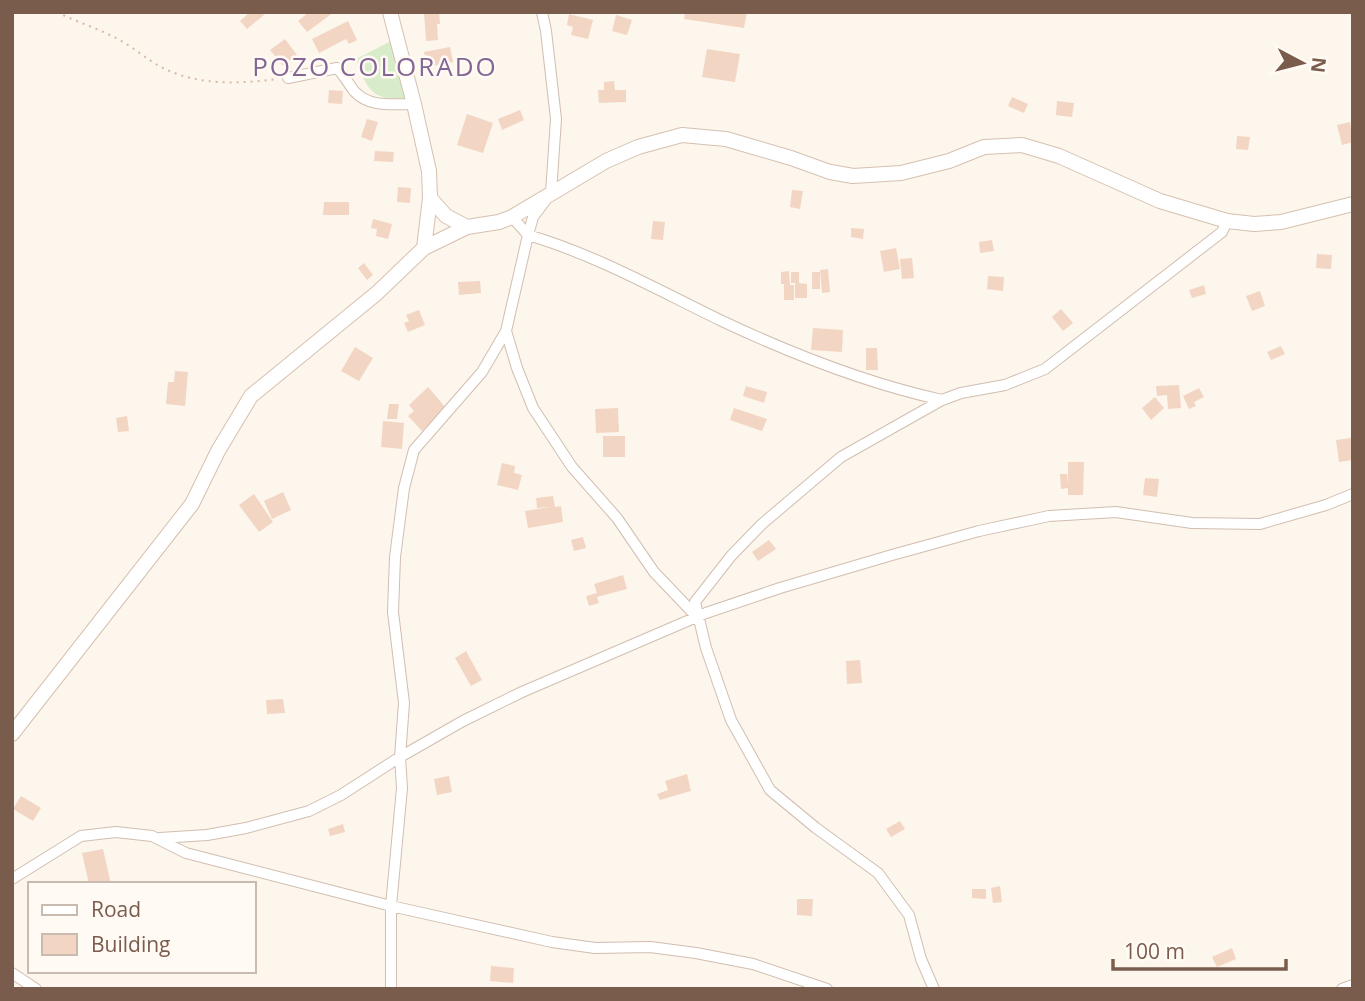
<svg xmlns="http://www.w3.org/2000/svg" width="1365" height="1001" viewBox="0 0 1365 1001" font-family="'Open Sans',sans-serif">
	<rect width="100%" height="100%" fill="#fdf6ec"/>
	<!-- green -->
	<path fill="#d8ecc9" d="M393,40L406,98C372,102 366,88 356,59Z"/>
	<!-- building -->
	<path fill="#f3d5c3" d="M250,12H262L264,15L247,29L240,21Z
		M309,12H334L307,32L298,21Z
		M424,12H439L440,24H437L438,40L426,41Z
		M685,12H747L744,28L684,19Z
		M569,14L593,20L588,39L571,35L573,27L567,25Z
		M616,15L632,20L627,35L612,31Z
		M348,21L357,40L349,44L346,39L319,53L312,39Z
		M285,39L297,55L283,66L270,50Z
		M450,47L453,62L427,67L424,52Z
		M707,49L740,54L735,82L702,77Z
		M614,81L615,90H626V102L599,103L598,90H604V82Z
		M329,90L343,91L342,104L328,103Z
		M1012,97L1028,104L1024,113L1008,106Z
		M1057,101L1074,103L1072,117L1056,115Z
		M520,110L524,120L502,130L498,119Z
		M467,114L493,123L483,153L457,145Z
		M367,119L378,122L372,141L361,137Z
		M1350,122L1353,142L1342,145L1337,125Z
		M1237,136L1250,137L1248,150L1236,149Z
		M375,151L394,152L393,162L374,161Z
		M398,187L411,188L410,203L397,202Z
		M792,190L803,191L800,209L790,207Z
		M324,202H349V215H323Z
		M373,219L392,224L388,239L376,236L377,229L371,228Z
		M653,221L665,222L663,240L651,239Z
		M851,228L864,229L863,239L851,237Z
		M992,240L994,251L980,253L979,242Z
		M896,248L900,269L884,272L880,251Z
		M1317,254L1332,255L1331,269L1316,268Z
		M912,258L914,278L902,279L900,259Z
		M364,263L373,275L367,280L358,268Z
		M828,269L830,292L822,293L820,270Z
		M789,271L790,285H794V300H784V284H781V272Z
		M791,272H799V283L807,284V298H795V283H791Z
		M812,272H820V289H812Z
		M988,276L1004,277L1003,291L987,289Z
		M480,281L481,293L459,295L458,282Z
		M1204,285L1206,294L1192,298L1189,290Z
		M1260,291L1265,306L1252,311L1246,296Z
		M1061,309L1073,323L1063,331L1052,317Z
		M419,310L425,325L408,332L404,323L409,321L406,315Z
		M813,328L843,330L842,352L811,350Z
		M1281,346L1285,354L1271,360L1267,352Z
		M355,347L373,358L359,381L341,371Z
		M866,348H877L878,370H866Z
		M175,371L188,372L185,406L166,404L168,382H174Z
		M1179,385L1181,408L1168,409L1167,395L1157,396L1156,386Z
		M746,386L767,392L764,403L743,396Z
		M428,387L446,408L422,431L408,416L414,411L409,405Z
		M1199,388L1204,397L1194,402L1196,406L1189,409L1183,396Z
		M1155,397L1164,408L1151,420L1142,408Z
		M389,404H399L397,419H387Z
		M618,408L619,432L596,433L595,409Z
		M734,408L767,419L762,431L730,420Z
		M127,416L129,431L118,432L116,418Z
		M383,421L404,423L402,449L381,447Z
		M603,436H625V457H603Z
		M1351,438L1353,460L1339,462L1336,440Z
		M1068,462H1084L1083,495H1068V488L1061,489L1060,474H1067L1068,484Z
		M502,463L515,466L514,473L522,475L518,490L497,485Z
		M1145,478L1159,479L1157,497L1143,495Z
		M283,492L291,510L272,519L264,501Z
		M254,494L273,522L259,532L239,505Z
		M553,496L555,507L561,506L563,522L528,528L525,511L550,507L537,508L536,498Z
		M583,537L586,548L574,551L571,540Z
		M769,540L776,549L758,561L752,552Z
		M623,575L627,589L597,597L599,603L589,606L586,596L597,593L594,584Z
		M466,651L482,680L471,686L455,658Z
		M860,660L862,683L847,684L846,661Z
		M283,699L285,713L267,714L266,700Z
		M687,774L691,791L660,800L657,794L668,790L665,781Z
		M449,776L452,792L437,795L434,779Z
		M21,796L41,808L33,821L13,809Z
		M900,821L905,829L891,837L886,829Z
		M343,824L345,832L330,836L328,829Z
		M103,849L111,884H89L82,853Z
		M1000,886L1002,902L993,903L991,888Z
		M972,889H986V899L972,898Z
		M797,899H813L812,916L797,915Z
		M1232,948L1236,959L1217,967L1212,957Z
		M491,966L514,968L513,983L490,981Z"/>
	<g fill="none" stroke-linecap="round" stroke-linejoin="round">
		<!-- street casing -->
		<g stroke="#d1beb0" stroke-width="12">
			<path id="street" d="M542,12L546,31L556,119L551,193L533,217L528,235C596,255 658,290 722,321C792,354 865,383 942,400
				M288,78L337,68C344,75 348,83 354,91C369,108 393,104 414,104
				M506,331L517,368L533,408L572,467L617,518L654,572L697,617
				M160,838L207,835L246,828L309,811L341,795L400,757L463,721L522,692L706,613L780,588L892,555L979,531L1049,516L1116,512L1192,523L1260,524L1326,505L1353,494
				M12,879L81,836L116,832L152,836L186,853L391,906L552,942L595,948L650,947L696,953L753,964L827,989
				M12,973L36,989
				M391,989V906L402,788L400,757L404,703L393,612L395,557L404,488L414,450L482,372L506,331L528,235L512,217
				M934,989L921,959L909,915L878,873L816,828L770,790L731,720L706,648L695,602L731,556L762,524L841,457L942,400L961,393L1005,385L1045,369L1222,232L1227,221
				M1342,989L1353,985"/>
		</g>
		<!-- secondary casing -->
		<g stroke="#d6c0b0" stroke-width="16">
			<path id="secondary" d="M390,12L414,104L429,171L430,198L424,248
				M430,198L446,216L467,227
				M12,734L192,504L218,451L251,396L377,293L424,248L467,227L499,222L512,217L606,161L638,147L682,135L726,139L791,158L830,172L853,176L901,173L949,161L984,147L1022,145L1059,156L1160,201L1227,221L1254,224L1281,222L1353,204"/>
		</g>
		<!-- path -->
		<path stroke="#d9b8a5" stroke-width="2" stroke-dasharray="2 5" stroke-linecap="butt" d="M57,12C76,22 97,28 116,38C132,46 146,59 161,67C198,86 238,84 277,79"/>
		<!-- street -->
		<use href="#street" stroke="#fff" stroke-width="10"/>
		<!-- secondary -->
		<use href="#secondary" stroke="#fff" stroke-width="14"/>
	</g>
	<g text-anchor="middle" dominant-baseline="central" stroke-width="5" stroke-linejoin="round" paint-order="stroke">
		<!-- quarter labels -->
		<g font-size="26" letter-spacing="2" fill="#846695" stroke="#fffaf3">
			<text x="375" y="66">POZO COLORADO</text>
		</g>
	</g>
	<!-- border -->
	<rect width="1365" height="1001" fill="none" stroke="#7a5c4d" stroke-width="28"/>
	<!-- legend -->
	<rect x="28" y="882" width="228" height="91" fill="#fffaf3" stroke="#cabbb1" stroke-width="2"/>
	<rect x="42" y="905" width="35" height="10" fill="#ffffff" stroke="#cabbb1" stroke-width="2"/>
	<text x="91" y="917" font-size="21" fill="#7a5c4d">Road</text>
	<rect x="42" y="934" width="35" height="21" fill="#f3d5c3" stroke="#cabbb1" stroke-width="2"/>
	<text x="91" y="952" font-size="21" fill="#7a5c4d">Building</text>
	<!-- north arrow -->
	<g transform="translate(1302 63) rotate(97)" stroke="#fffaf3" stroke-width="5" paint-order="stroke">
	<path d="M0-5L12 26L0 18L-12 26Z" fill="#7a5c4d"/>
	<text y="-10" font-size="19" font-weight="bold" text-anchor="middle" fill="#7a5c4d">N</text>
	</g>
	<!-- scale -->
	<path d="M1113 959v10h173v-10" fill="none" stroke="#7a5c4d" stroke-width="3.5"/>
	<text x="1124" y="959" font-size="21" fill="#7a5c4d" stroke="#fffaf3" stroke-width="5" paint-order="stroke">100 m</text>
</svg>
